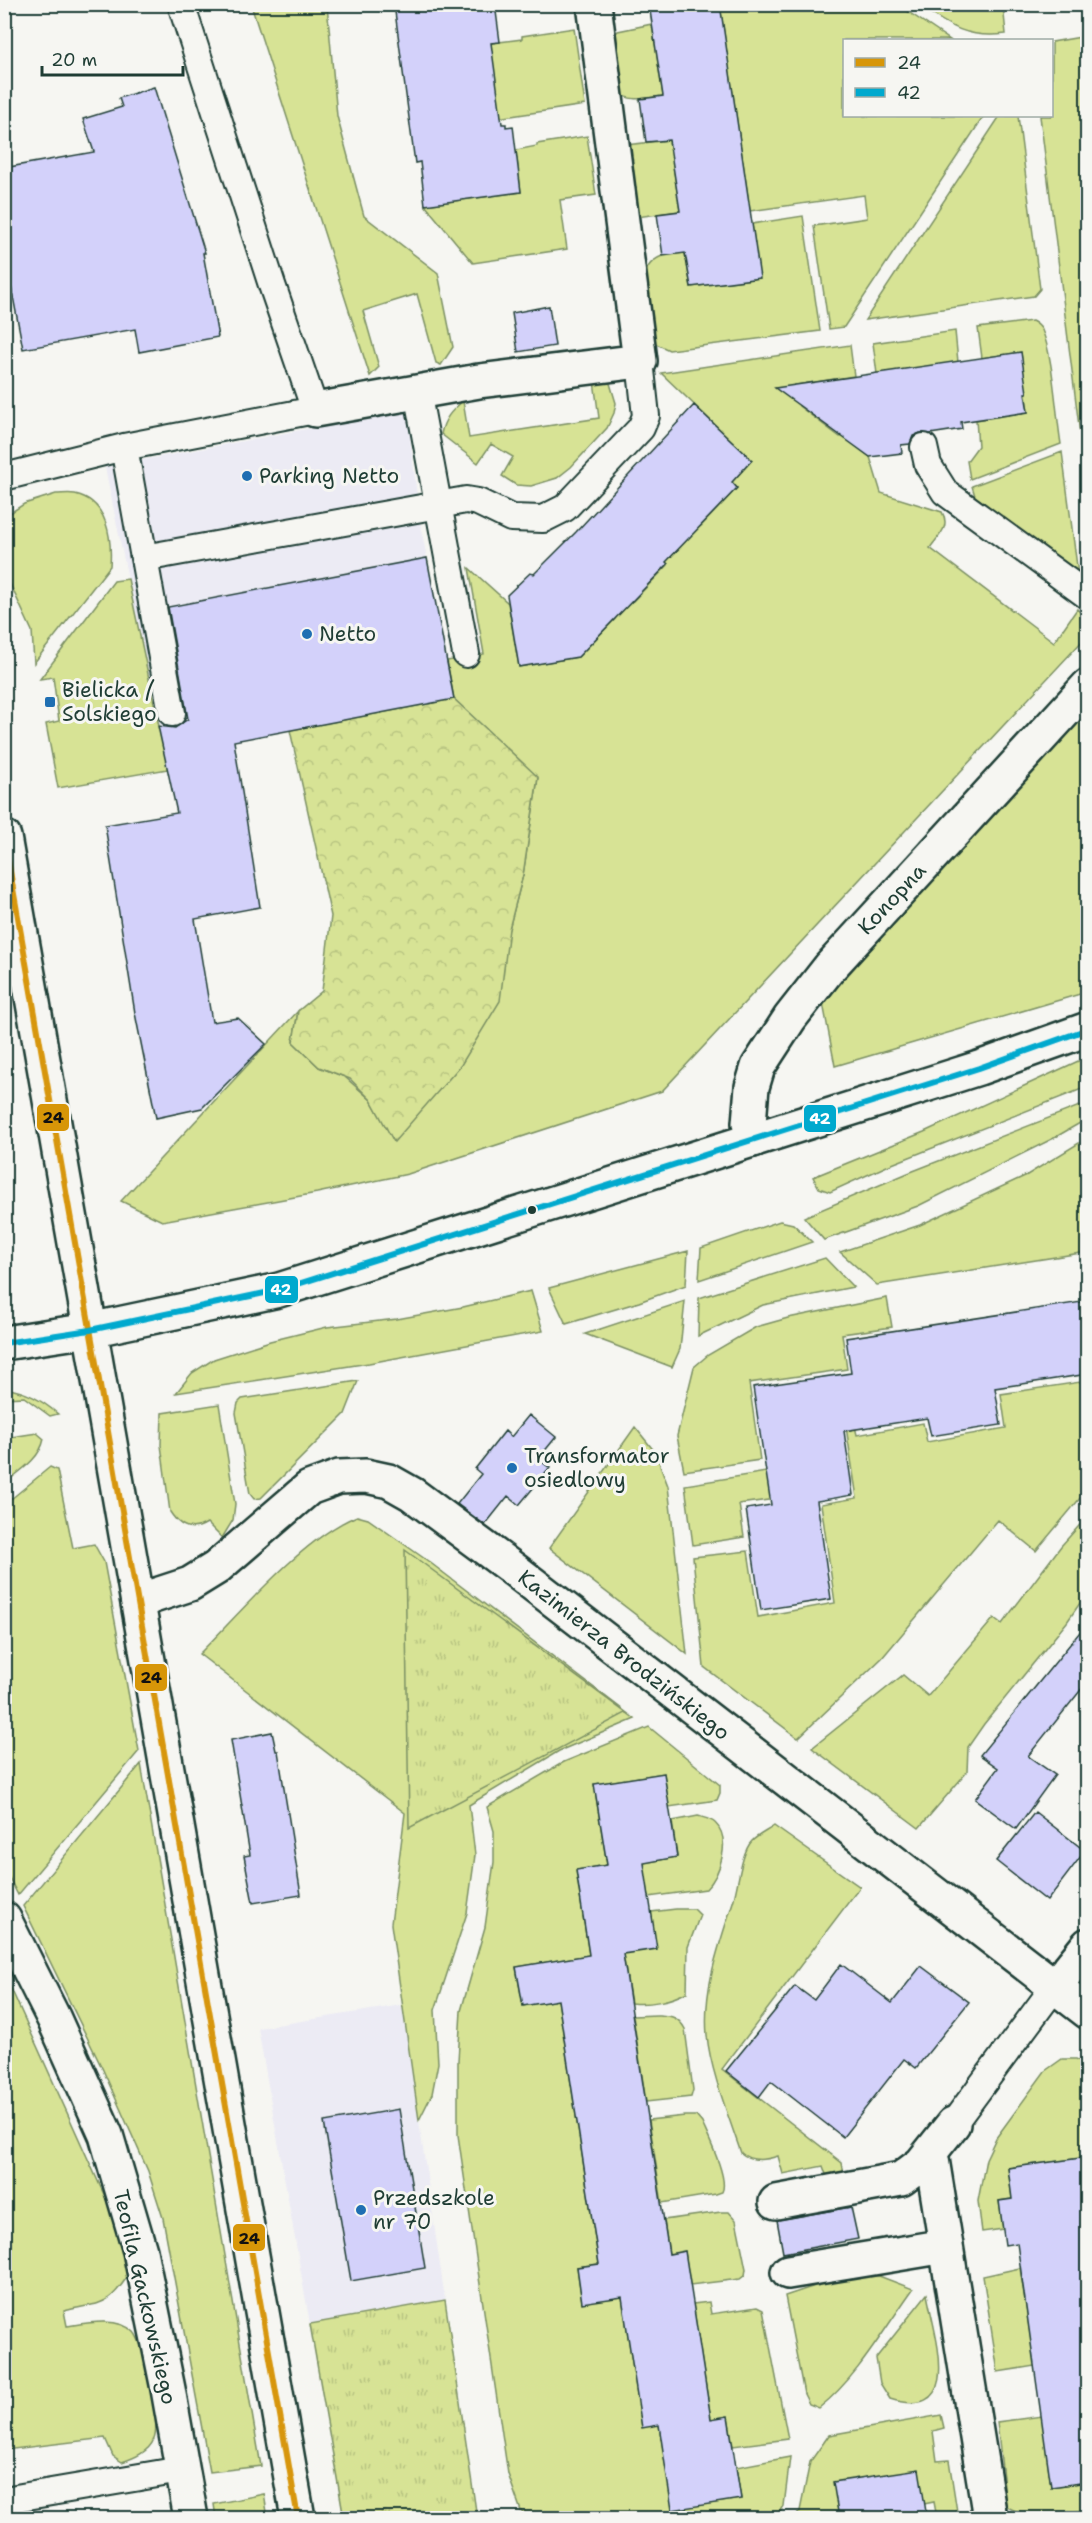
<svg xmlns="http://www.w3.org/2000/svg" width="1092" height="2523" viewBox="0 0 1092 2523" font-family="'Shantell Sans',sans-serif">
	<defs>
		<pattern id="forest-crowns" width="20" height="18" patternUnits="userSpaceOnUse" patternTransform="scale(1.5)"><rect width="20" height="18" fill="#d7e395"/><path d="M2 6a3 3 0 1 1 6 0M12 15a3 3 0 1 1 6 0" fill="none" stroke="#b8c481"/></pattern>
		<pattern id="park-tufts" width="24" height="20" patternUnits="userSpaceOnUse" patternTransform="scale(1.5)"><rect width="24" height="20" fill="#d7e395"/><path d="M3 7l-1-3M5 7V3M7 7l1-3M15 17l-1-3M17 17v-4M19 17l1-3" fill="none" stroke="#b8c481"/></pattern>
	</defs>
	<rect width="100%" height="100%" fill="#f6f6f2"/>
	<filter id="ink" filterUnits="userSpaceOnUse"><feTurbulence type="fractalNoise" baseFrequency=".0167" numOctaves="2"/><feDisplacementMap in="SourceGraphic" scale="12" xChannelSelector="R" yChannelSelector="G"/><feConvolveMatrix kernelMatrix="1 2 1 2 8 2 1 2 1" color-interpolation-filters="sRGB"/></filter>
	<g filter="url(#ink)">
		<!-- built -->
		<path fill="#ecebf4" d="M407,410L420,522L454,699L164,755L105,467Z
			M402,2005L477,2518H344L258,2028Z"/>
		<!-- green -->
		<path fill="#d7e395" stroke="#7b9064" stroke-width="1.5" d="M251,5H327L337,116L364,216L438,273L453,347L441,365L436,363L417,294L363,311L379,367L370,376Z
			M720,5H898L950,40H844V116H984L844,327L829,329L814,226L867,218L864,195L750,211Z
			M920,5H1003L1006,34C970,39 948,27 920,5Z
			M652,24L663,96C647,98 630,103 617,92L610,39L618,31Z
			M574,28L585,105L497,118L491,43L522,39V36Z
			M1087,36H1088L1087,490L1040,116H1052V42Z
			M1000,116H1018L1040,289L1034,296L865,320Z
			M587,136L596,195L560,200L567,249L473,263L425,205L521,192L516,150L537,146V144Z
			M669,140L680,211L637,217L626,145Z
			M803,216L820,331L669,350L650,341C646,315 629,269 662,256C669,253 678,254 685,253L691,287L759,278L752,224Z
			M1032,321C1036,323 1039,325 1042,330C1053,355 1056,414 1061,444L970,479L967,461L978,446L976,420L1028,412L1021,352L982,358L978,328Z
			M955,331L958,362L877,374L873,343Z
			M850,345L854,376L795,385L799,406L840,437L853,434L856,446L870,457L881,493L942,512C951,527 938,536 930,548L1054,642L1077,609L1087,619V636L662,1091L408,1174L317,1193L162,1221L121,1201L298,1011L293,1042L319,1067L345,1077L371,1100L394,1141L509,929L523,875L538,778L454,699L447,661L484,654L469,568L508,603L519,667L578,657L615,619L627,595L633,601L668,565L661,557L702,525L737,488L732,482L752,460L661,373Z
			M609,380L616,403L614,413L607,428L571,467L557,478L531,486L516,485L502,476L513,457L491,444L478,463L441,434C444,419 451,411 463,401L469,438L599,418L594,381Z
			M1062,452L1078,574L975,496L972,486Z
			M56,494C62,494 69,493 75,494C108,501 112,539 110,566L34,663L32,631L5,573V522L10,513L24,504Z
			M128,579L168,769L58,788L46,724L59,721L53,677L40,679L114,581Z
			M1087,714V992L835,1066L823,1003L1018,783Z
			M1087,1057V1087L887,1166L830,1192L819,1188L813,1177L924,1132Z
			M1087,1103V1119L1054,1138L918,1206L824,1240L804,1217L908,1173Z
			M1087,1138V1252L877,1285L840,1252L920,1225L1027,1175Z
			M780,1221L793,1224L812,1242L699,1280L701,1248Z
			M688,1251L686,1285L639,1302L566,1324L549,1288Z
			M825,1258L853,1287L763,1305L698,1336L699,1298Z
			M531,1291L543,1331L369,1363L176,1393L192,1373L214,1359L270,1341L327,1327L397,1319L463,1307Z
			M887,1298L892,1327L842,1334L847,1369L749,1383L760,1460L684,1471L677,1436L694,1367L708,1355L756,1327L788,1318Z
			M685,1301L680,1349L672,1367L585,1334Z
			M358,1381L345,1414L261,1498L254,1499L250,1494L236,1413L238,1403L242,1399Z
			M1087,1381V1490L1036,1551L998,1520L882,1658L798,1738L704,1667L693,1557L748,1551L758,1617L835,1603L821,1504L857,1498L844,1414L852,1413L857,1435L923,1423L927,1442L1006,1428L1001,1394Z
			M5,1388C27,1392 40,1399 58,1414L50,1416L24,1397L5,1398Z
			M219,1404L235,1504L233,1520L222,1538L207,1523C191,1533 179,1526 170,1512L161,1445L162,1413Z
			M635,1427L655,1452L668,1486L687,1654L549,1548Z
			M37,1433L44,1439C40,1459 20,1471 5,1483V1438Z
			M50,1467L57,1470L73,1548L94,1544L104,1562L139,1751L18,1895L4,1868L5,1504Z
			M772,1471L776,1499L739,1504L744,1537L693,1545L685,1485Z
			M357,1516L368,1519L428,1561L635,1719L559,1751L469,1805L475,1855L467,1913L435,2010L438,2063L432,2094L419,2120L391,1924L405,1813L199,1654C241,1612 304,1537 357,1516Z
			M1087,1517V1593L1067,1622L984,1724L968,1747L967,1772L919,1828L812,1748L903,1675L928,1696L994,1618L1002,1624L1061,1546Z
			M649,1727L720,1785V1793L717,1800L669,1807L664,1773L594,1784L607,1865L576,1870L589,1955L516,1967L523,2006L558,2000L599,2264L577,2267L582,2302L622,2297L642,2427L659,2425L673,2509L741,2499L736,2467L790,2457L784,2506L776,2518H528L521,2511L508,2474L458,2135V2061L461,2011L485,1927L494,1862V1831L487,1807L564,1762Z
			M141,1764L261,2466L210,2472L163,2218L148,2171L103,2070L23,1906Z
			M698,1816C704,1818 711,1819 715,1823C732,1839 720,1875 706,1889L649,1897L643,1863L677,1857L672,1821Z
			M774,1826L860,1887L722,2069L842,2163L844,2175L828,2180L823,2166L783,2174L778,2156C766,2160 751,2162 741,2153C730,2120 710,2070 707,2035C703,1988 719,1946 733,1902C738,1887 741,1852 752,1841C758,1835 767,1831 774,1826Z
			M676,1909H694L700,1915L688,1947L687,1992C671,2001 649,2005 631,2003L623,1954L651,1912Z
			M4,1973L120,2230L131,2271C107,2309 103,2301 64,2311L67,2326C86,2323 118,2316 134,2332C145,2344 161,2423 154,2439C149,2452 134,2458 122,2462L113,2456L105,2438L5,2450Z
			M657,2015C671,2016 678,2016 685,2029L693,2090L691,2097L646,2102L633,2016Z
			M1062,2059H1076L1088,2065L1087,2157L1008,2168L1012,2199L999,2201L1003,2229L982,2232L978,2201L986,2159L996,2138L1045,2071Z
			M685,2116H696L702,2123C708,2137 729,2179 722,2192L716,2194L662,2203L649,2120Z
			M721,2212H729L736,2220L746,2269L745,2275L740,2279L690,2285L685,2252L669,2254L664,2220Z
			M1020,2268L1035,2366L998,2372L983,2276Z
			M851,2274L879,2276L913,2289C884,2329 858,2377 819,2408L809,2404L804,2394L785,2296Z
			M927,2294C934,2334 966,2422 890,2399L880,2383L876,2358Z
			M709,2302L711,2314L757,2307L763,2310L788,2439L733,2446L728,2416L711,2419L693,2304Z
			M941,2415L944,2428L933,2431L937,2461L949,2460L958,2518H937L934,2502L924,2504L834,2483L839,2518H795L800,2511L810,2462L829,2435Z
			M1042,2416L1051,2487L1087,2482V2510C1060,2513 1031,2522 1006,2506L997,2422Z
			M264,2494L268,2518H216L214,2504Z"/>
		<!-- forest -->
		<path fill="url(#forest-crowns)" stroke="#7b9064" stroke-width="1.5" d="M454,699L538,777L523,875L509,929L500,1001L461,1065L394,1142L371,1100L350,1079L319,1067L293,1042L298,1011L322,991L331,916L290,730Z"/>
		<!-- park -->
		<path fill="url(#park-tufts)" stroke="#7b9064" stroke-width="1.5" d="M405,1550L626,1713L409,1828Z
			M445,2300L477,2518H344L310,2324Z"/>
		<!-- building -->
		<path fill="#d3d1fa" stroke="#1f3d34" stroke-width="1.5" d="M394,4H495L500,42L491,43L502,124H506V127L513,126L521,192L425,205L420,162L415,163Z
			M649,4H720L760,278L691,287L685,253L663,256L657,214L680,211L669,140L646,142L640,99L663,96Z
			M154,87L205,253H203L218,337L139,352L135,329L23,349L4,249V168L94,152L83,119L122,107L119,98Z
			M549,306L555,346L518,352L512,313Z
			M1021,352L1027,393H1025L1028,412L961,422L962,429L930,434L920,433L913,436L910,444L901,445L902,453L870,457L775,388Z
			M694,405L752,460L732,482L737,488L666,562L668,564L578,657L519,667L507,595L530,573L534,574L576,532Z
			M427,558L454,699L234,741L260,907L195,919L212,1022L238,1018L266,1044L202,1108L156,1118L135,1013L105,825L177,813L158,726L175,728L188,719L168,607Z
			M1088,1301V1374L995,1388L1001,1425L931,1436L927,1418L844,1431L853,1495L817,1501L831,1599L761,1610L746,1509L771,1505L753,1387L851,1373L846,1338Z
			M529,1415L556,1437L538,1459L550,1468L519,1505L508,1496L485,1525L457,1504L481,1474L475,1469L505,1431L511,1437Z
			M1088,1622V1681L1028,1756L1055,1775L1016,1829L975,1799L998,1768L980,1755Z
			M272,1732L276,1751H278L301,1895L253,1903L244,1856L250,1855L231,1740Z
			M664,1773L677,1857L644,1863L657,1949L623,1954L669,2254L685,2251L711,2419L728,2416L741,2499L672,2510L659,2425L642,2428L622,2297L582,2303L577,2267L599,2264L558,2000L523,2006L516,1967L589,1955L576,1870L607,1865L594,1784Z
			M1035,1812L1085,1851L1047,1901L996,1861Z
			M841,1964L892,2003L921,1966L969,2002L916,2068L904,2059L843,2137L771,2081L759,2097L726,2071L795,1986L814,2000Z
			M399,2109L425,2268L351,2281L324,2122Z
			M1088,2157V2482L1051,2487L1017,2243L1005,2245L999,2201L1012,2199L1008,2168Z
			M851,2207L858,2239L783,2253L777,2220Z
			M919,2469L927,2518H839L833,2482Z"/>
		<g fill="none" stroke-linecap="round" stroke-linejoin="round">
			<!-- lane casing -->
			<g stroke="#1f3d34" stroke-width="30">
				<path id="lane" d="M417,391L466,654
					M124,447L144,558L466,500L478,502L511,518L543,519L565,508L641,428L646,416L640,361
					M924,447L928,465L945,492L1088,596
					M4,477L124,447L315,410L272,285L181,4
					M144,558L172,713
					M953,2124L1055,1986
					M4,2500L181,2470"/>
			</g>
			<!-- street casing -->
			<g stroke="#1f3d34" stroke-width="38">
				<path id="street" d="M315,410L479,381L640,361L594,4
					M753,1140L749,1123L752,1087L758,1067L790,1018L830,967L1088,686
					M138,1601L190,1584L216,1568L309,1488L339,1477L366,1476L389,1481L412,1494L516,1571L1088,2012
					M4,1919L54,2019L106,2135L140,2251L168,2389L191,2518
					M1055,1986L1088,1945
					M931,2153L990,2518
					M776,2202L901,2179L921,2164L953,2124
					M788,2272L946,2246"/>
			</g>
			<!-- secondary casing -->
			<g stroke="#1f3d34" stroke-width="38">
				<path id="secondary" d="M4,837L298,2518
					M4,1343L90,1330L279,1290L979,1068L1088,1029"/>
			</g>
			<!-- lane -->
			<use href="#lane" stroke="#f6f6f2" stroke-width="26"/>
			<!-- street -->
			<use href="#street" stroke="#f6f6f2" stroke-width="33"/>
			<!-- secondary -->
			<use href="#secondary" stroke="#f6f6f2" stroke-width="33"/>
			<!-- bus-1 casing -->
			<g stroke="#f6f6f2" stroke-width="10">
				<path id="bus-1" d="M4,837L298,2518"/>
			</g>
			<!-- bus-2 casing -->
			<g stroke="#f6f6f2" stroke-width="10">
				<path id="bus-2" d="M4,1343L90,1330L279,1290L979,1068L1088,1029"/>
			</g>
			<!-- bus-1 -->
			<use href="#bus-1" stroke="#d79608" stroke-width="6"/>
			<!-- bus-2 -->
			<use href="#bus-2" stroke="#00a9ce" stroke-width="6"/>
		</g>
	</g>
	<!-- markers -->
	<g fill="#1f6fb2" stroke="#f6f6f2" stroke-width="2">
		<circle cx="247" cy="476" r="6"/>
		<circle cx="307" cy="634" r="6"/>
		<rect x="44" y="696" width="12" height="12" rx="3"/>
		<circle cx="512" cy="1468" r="6"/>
		<circle cx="361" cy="2210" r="6"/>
	</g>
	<circle fill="#1f3d34" stroke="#f6f6f2" stroke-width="2" cx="532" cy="1210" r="5"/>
	<g text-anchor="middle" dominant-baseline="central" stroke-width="6" stroke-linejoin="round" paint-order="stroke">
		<!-- poi labels -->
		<g font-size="21" fill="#1f3d34" stroke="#f6f6f2" text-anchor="start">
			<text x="259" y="476">Parking Netto</text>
			<text x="319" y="634">Netto</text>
			<text x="62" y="690">Bielicka /<tspan x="62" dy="24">Solskiego</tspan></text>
			<text x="524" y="1456">Transformator<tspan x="524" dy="24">osiedlowy</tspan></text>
			<text x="373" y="2198">Przedszkole<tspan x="373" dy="24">nr 70</tspan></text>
		</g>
		<!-- street labels -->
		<g font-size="21" fill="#1f3d34" stroke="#f6f6f2">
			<text transform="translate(892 899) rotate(-47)">Konopna</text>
			<text transform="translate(624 1655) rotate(38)">Kazimierza Brodzińskiego</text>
			<text transform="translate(145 2297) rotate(77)">Teofila Gackowskiego</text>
		</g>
	</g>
	<g stroke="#f6f6f2" stroke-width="2">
		<rect x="36" y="1103" width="34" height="29" rx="6" fill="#d79608"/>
		<rect x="803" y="1104" width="34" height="29" rx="6" fill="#00a9ce"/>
		<rect x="264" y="1275" width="35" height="29" rx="6" fill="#00a9ce"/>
		<rect x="134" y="1663" width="34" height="29" rx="6" fill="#d79608"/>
		<rect x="232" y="2223" width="34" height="29" rx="6" fill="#d79608"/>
	</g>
	<g font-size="16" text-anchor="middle" font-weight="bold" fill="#fff">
		<text x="820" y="1124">42</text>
		<text x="281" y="1295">42</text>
	</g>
	<g font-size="16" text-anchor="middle" font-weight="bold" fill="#111">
		<text x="53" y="1123">24</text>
		<text x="151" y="1683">24</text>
		<text x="249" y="2244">24</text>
	</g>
	<!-- margin -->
	<rect width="1092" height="2523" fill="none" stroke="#f6f6f2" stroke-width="24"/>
	<rect x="12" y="12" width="1068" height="2499" fill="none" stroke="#1f3d34" stroke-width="2" filter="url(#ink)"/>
	<!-- legend -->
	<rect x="843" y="39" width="210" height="78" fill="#f6f6f2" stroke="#a0aca6" stroke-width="1.5"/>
	<rect x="855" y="58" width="30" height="9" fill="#d79608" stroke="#a0aca6" stroke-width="1.5"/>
	<text x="897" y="69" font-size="18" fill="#1f3d34">24</text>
	<rect x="855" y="88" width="30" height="9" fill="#00a9ce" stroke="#a0aca6" stroke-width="1.5"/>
	<text x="897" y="99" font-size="18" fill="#1f3d34">42</text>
	<!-- scale -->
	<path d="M42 66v9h141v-9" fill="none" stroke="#1f3d34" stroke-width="3"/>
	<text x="51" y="66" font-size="18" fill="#1f3d34" stroke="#f6f6f2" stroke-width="4.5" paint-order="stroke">20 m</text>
</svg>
